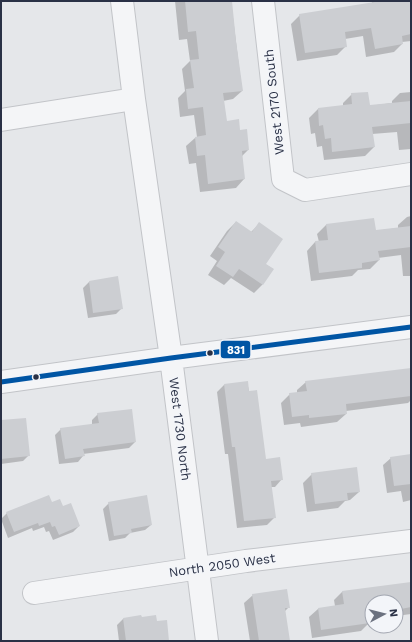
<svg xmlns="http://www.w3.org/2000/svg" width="412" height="642" viewBox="0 0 412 642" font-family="'Work Sans',sans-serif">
	<rect width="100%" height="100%" fill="#e5e7ea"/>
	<!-- shadow -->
	<path fill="#0003" d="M175,1H231L242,91L233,99L223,101L226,122L239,131L246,130L248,150L241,157L244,179L236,188L200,192L196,163L189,164L186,146L195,138L197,137L194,115L180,117L178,98L185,91L182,69L190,61L187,39L179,40Z
		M373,1H411V41L402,42V44L394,52L366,57L363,36L345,39L346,46L337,55L297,61L291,24L300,15L371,4Z
		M411,92V149L399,150L397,132L372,134L374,147L365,156L324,160L322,146L317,147L315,133L311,134L309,118L318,109L343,106V103L352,94L369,106L392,103V101L400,93Z
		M411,216V276H403L401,255L378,258L379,260L370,269L358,270L352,276L311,281L307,251L315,242H319L317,234L326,225L373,219L375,231L398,228V225L407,217Z
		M236,222L251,232L259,224L265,264L273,269L262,285L254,293L231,278L224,285L208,275L217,261L210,256L227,231Z
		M117,278L122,308L116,314L88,318L83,288L89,282Z
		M411,369V400L408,403L346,411V414L337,422L301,427L300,423L284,425L281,403L290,394L297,393V390L306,382Z
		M247,382L265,460L282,479L275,487H271L275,517L267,525L237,528L228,454H225L217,392L224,385Z
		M98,414L135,442L129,448L83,454V456L78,462L59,464L55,435L61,429L92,425V420Z
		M1,421L29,455L23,461L1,464Z
		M411,455V500L403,502L401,491L387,493L383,465L391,458Z
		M312,474L359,492L350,500L345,501L338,508L307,512L303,483Z
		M51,503L62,507L79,526L73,532L53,540L49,531L46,532L44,527L33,531L32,528L8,538L1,519L7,513Z
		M109,503L151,525L145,530L130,533L125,538L109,541L103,509Z
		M411,583V614L396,616V602H372V620H369V623L361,631L312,638L309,617L318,609L335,606L334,600L342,592Z
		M253,595L289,607L284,612L288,641H250L244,603Z
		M141,618L156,622L168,641H119L117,625L123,619Z"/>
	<!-- building -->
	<path fill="#ccced2" d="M185,1H232L236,41L243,91L223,93L227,121L239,119L240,130L247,129L249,150L242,151L245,179L208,184L205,155L197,156L195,137L206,135L203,107L188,109L186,89L194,88L190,60L199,59L196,31L188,32Z
		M381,1H411V34L402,36L403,44L375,49L371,28L345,32L347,47L305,53L299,14Z
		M368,92L370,105L411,101V123L372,127L375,147L332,152L331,138L325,139L323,125L319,126L318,108L352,104L351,93Z
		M374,218L376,230L411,226V247L378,251L380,260L362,263V268L319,273L315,241L328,240L326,224Z
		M236,221L252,232L259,222L283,239L266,264L274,269L263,285L239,269L233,277L216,266L225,252L218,247Z
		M118,276L123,309L93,313L89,281Z
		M411,368V396L346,404L347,414L309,418V415L292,417L289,393L307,391L305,381Z
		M248,381L249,391L257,390L266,459L280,457L283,480L271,481L276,518L244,521L235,447H232L224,384Z
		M132,409L136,442L83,449L85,456L65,459L60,428L99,423L97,413Z
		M26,418L30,456L1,459V420Z
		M411,454V484L394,486L390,457Z
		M357,467L360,492L347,493L348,500L315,504L311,473Z
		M49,495L52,502L60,499L63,506L71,503L80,526L59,535L55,526L52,527L50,522L39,526L38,523L14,532L6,512Z
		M147,495L152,525L131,529L132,533L114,536L108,502Z
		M411,582V607L396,610V602H368L370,623L321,630L318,608L344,604L342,591Z
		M287,589L290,608H285L290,641H259L252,594Z
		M141,615L142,617L156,615L157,621L167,620L169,641H126L123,618Z"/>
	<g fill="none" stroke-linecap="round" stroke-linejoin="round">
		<!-- minor casing -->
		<g stroke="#c2c4c8" stroke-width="24">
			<path id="minor" d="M122,1L134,99L171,358L207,641
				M263,1L283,179L305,190L411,174
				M1,120L134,99
				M1,382L171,358L411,327
				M34,593L246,561L411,541"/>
		</g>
		<!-- minor -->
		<use href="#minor" stroke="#f4f5f7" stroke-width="22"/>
		<!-- bus-1 casing -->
		<g stroke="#f3f5f9" stroke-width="8">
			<path id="bus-1" d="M1,382L171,358L411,327"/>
		</g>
		<!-- bus-1 -->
		<use href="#bus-1" stroke="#0055a4" stroke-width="5"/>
	</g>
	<!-- markers -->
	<g fill="#2a3146" stroke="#f3f5f9" stroke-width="1.5">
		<circle cx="210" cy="353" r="3.5"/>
		<circle cx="36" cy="377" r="3.5"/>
	</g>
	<g text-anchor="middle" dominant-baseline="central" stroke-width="3" stroke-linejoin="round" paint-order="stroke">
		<!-- street labels -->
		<g font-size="13" fill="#2a3146" stroke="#f3f5f9">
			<text transform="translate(274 102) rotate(-96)">West 2170 South</text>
			<text transform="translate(180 429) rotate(83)">West 1730 North</text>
			<text transform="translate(222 565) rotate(-8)">North 2050 West</text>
		</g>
	</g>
	<rect stroke="#f3f5f9" stroke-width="1.5" x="220" y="340" width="31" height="19" rx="4" fill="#0055a4"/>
	<g font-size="11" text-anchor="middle" font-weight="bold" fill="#fff">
		<text x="236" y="354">831</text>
	</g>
	<!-- border -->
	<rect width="412" height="642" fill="none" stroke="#2a3146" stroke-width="4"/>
	<!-- north arrow -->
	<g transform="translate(384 614) rotate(83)"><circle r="19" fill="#f3f5f9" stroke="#a3a7b1"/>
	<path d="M0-3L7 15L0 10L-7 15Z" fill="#6b717f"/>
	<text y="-6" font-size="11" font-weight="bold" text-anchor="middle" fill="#2a3146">N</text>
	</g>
</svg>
